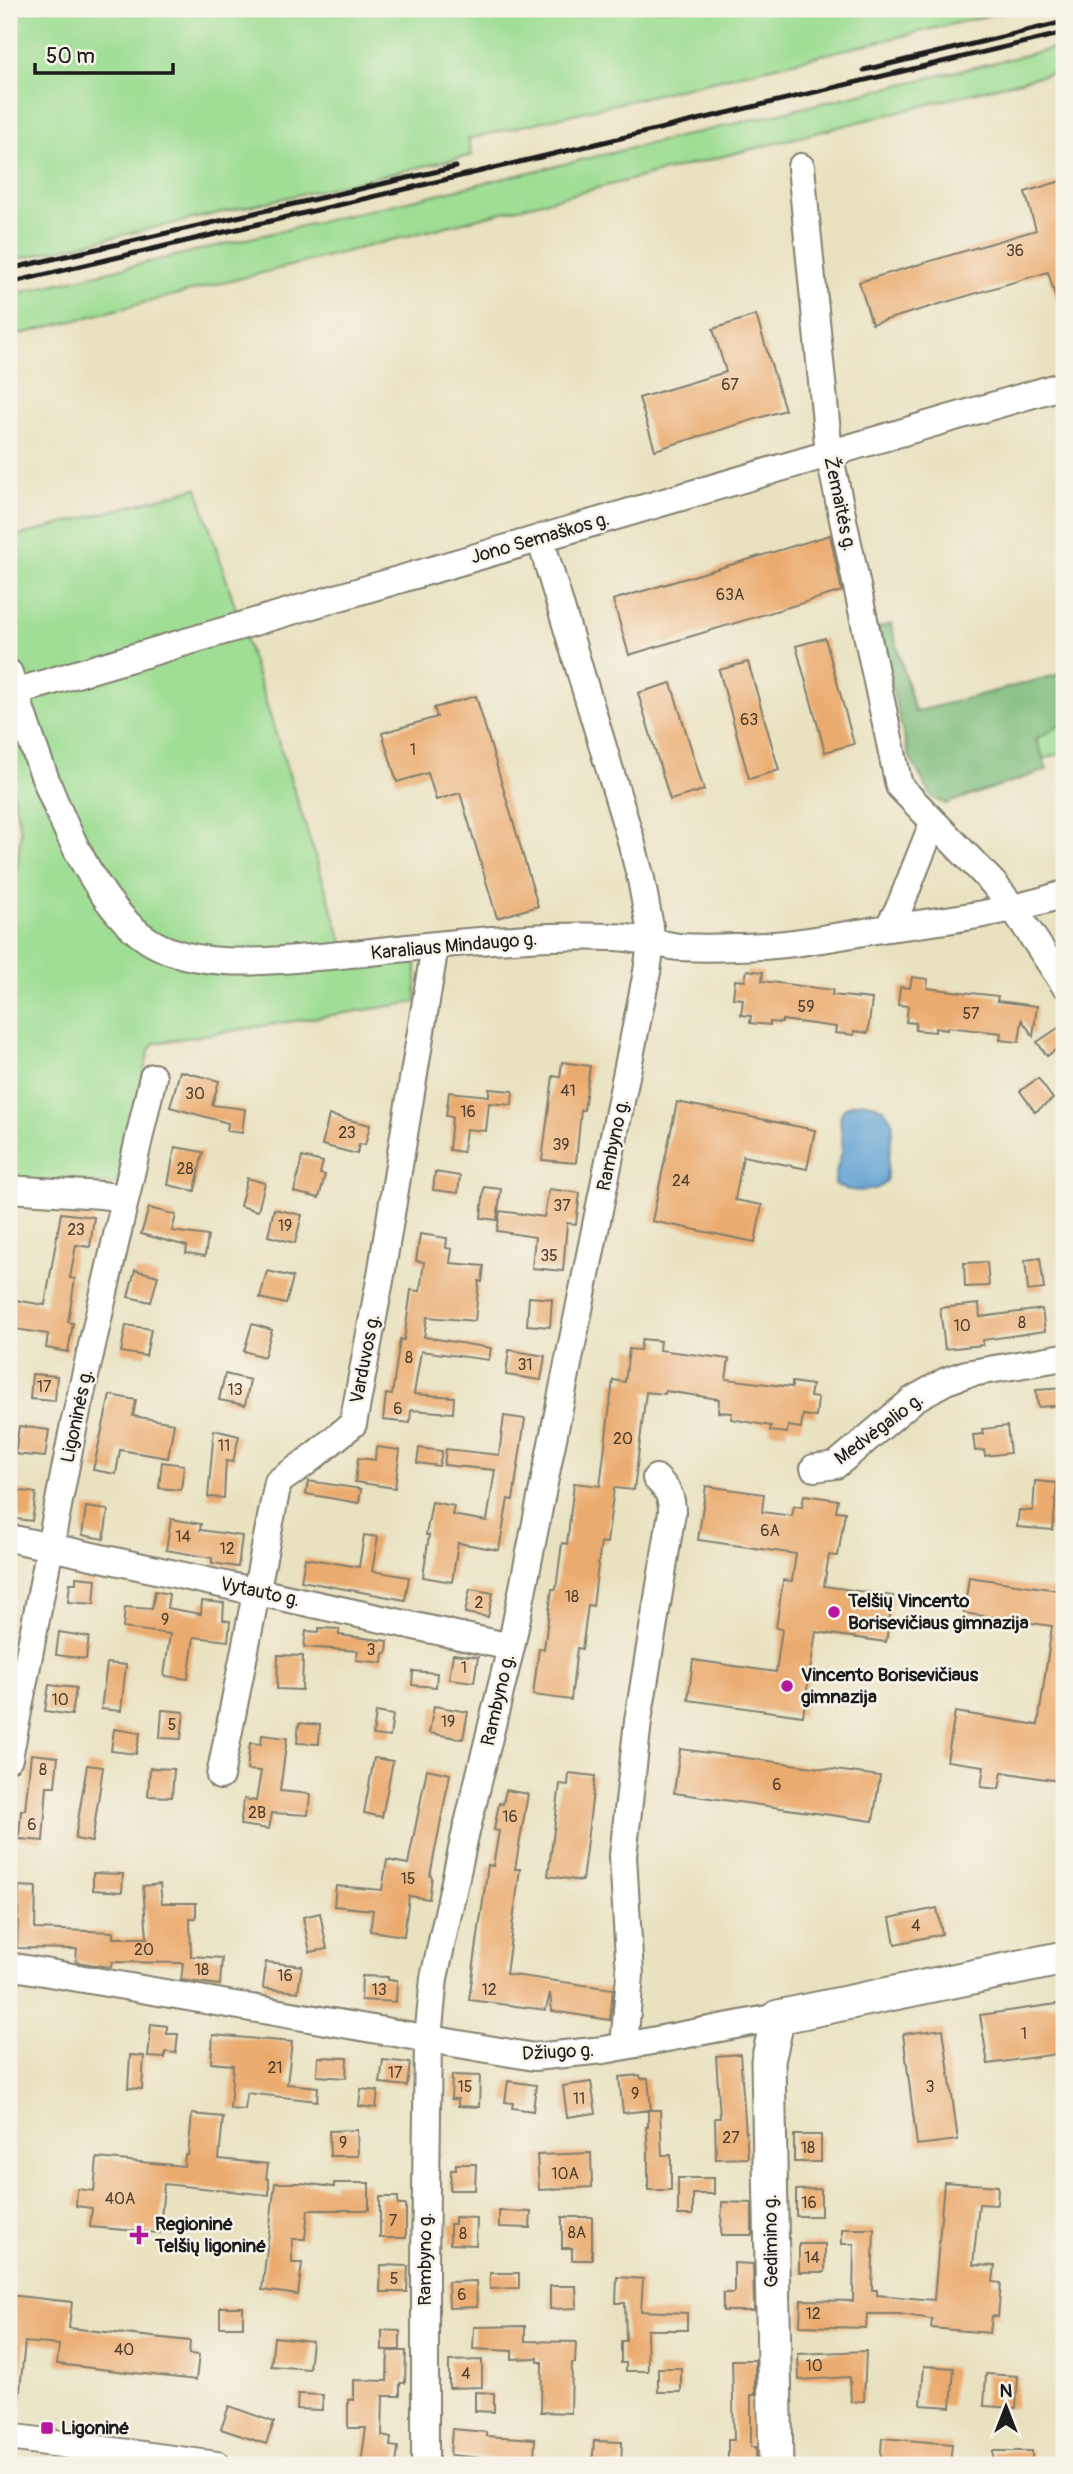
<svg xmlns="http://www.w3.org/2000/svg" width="1073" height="2474" viewBox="0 0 1073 2474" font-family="Pangolin,sans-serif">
	<rect width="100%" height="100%" fill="#f7f3e8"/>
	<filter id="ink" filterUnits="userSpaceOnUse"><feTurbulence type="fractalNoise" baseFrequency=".0143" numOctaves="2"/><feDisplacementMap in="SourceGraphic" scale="14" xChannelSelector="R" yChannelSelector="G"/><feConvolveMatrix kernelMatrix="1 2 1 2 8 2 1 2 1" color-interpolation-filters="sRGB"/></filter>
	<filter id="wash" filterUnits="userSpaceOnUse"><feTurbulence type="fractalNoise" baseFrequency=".00686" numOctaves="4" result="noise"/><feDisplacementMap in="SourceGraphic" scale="28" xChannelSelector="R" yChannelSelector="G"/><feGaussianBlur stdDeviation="1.57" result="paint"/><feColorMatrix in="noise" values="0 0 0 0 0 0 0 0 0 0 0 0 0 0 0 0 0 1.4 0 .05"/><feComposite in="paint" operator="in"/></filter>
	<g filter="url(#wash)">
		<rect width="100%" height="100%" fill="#e9e2c1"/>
		<!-- green -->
		<path fill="#9fde94" stroke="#5e7d58" stroke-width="2" d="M9,9H1016L468,139L472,155L9,261Z
			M1064,46V70L9,337V295Z
			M197,488L342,940L346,962L416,961V1002L154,1043L149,1050L117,1184L9,1180V939L21,831L9,777V534L10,538Z
			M1064,723V752L1044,759L1036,739Z"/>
		<!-- forest -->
		<path fill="#7fbd7e" stroke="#4e6c4d" stroke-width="2" d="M891,624L915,712L1064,673V723L1036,739L1047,770L945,804L932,797L908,754L878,628Z"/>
		<!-- water -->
		<path fill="#60a2d4" stroke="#3e5f78" stroke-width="2" d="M865,1102C879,1105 889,1110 893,1125L886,1181C878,1194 847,1193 835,1184C834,1172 839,1164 842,1152C846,1128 826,1105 865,1102Z"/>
		<g id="blocks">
			<!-- building -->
			<path fill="#ebab6e" d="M1064,180V312H1060L1048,272L872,324L859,282L1036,230L1025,192Z
				M756,315L785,410L655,450L639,398L726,372L713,329Z
				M830,535L842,591L629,655L613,600Z
				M825,638L854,744L825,752L796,646Z
				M748,662L779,770L749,779L719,670Z
				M671,683L704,790L670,800L638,693Z
				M476,696L538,906L497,918L460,793L436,800L428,773L397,782L382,733L437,717L434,708Z
				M747,970L763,972L762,981L833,990L832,995L872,999L868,1033L854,1031V1035L835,1033L836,1027L782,1020V1023L770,1022V1025L750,1023L751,1016L741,1015L743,999L733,998L735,980L745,981Z
				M912,977L928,979L927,988L998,996L997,1001L1037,1006L1033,1036L1022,1020L1019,1042L1000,1040L1001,1033L947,1027V1030L935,1028V1032L915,1030L916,1023L906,1022L908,1006L898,1005L900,987L910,988Z
				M1064,1024V1044L1047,1056L1037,1042Z
				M562,1062L590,1066L584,1110H581L576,1163L542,1160L553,1076L560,1077Z
				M180,1071L219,1081L212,1105L245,1109L242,1133L227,1131L228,1123L170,1107Z
				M1038,1078L1053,1099L1035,1112L1020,1091Z
				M489,1089L513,1091L512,1105L489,1103L486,1131L466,1129L463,1152L449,1150L452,1117L446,1116L449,1092L489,1096Z
				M677,1102L815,1130L807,1169L743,1156L735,1200L762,1205L755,1242L652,1221Z
				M329,1115L370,1125L365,1145L359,1144L357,1154L322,1145Z
				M175,1147L203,1152L195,1191L168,1185Z
				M302,1157L323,1162L320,1174L325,1175L319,1198L294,1192Z
				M435,1172L460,1176L458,1193L433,1190Z
				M247,1178L265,1183L258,1211L240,1206Z
				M484,1187L501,1189L497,1220L481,1218Z
				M549,1189L580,1193L576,1224L567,1223L563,1271L532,1268L535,1237L497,1231L500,1211L544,1217Z
				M149,1208L176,1215L172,1231L208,1236L205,1256L186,1253L187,1246L141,1234Z
				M274,1209L302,1215L295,1243L268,1236Z
				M61,1213L94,1217L90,1247L76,1245L70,1278L75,1279L68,1322L73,1323L68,1352L46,1348L48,1334L9,1328V1299L45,1305Z
				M420,1234L447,1238L446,1248L452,1249L450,1263L484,1266L482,1282L479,1281L475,1321L427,1317L424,1337L491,1348L489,1360L421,1351L414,1394L454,1397L453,1413L411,1410L410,1423L383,1420L386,1394L392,1395L400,1339L404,1340L411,1290L420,1291L424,1262L416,1261Z
				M1040,1258L1044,1289L1028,1291L1025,1260Z
				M987,1262L989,1286L965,1287L964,1263Z
				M135,1270L158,1276L151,1302L128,1297Z
				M267,1271L293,1277L286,1304L260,1298Z
				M529,1297L552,1299L550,1327L527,1325Z
				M979,1304L980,1317L1042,1309L1045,1331L983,1340V1345L945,1349L940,1308Z
				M252,1324L272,1330L264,1357L244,1351Z
				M126,1325L151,1329L146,1356L121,1352Z
				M642,1339L660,1341L659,1350L729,1359L726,1379L792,1387V1382L812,1385L810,1397L818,1398L816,1417L803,1415L801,1428L788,1426L787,1433L770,1431L771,1426L731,1419L732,1413L718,1412L719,1399L665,1391V1394L646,1392L634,1490L614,1488L607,1543L601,1542L593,1606L588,1605L582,1649L577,1648L571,1700L533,1695L539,1648L544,1649L552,1589H556L562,1543L567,1544L574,1483L600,1486L613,1380L625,1382L629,1349L640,1350Z
				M509,1350L545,1356L541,1380L506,1375Z
				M32,1374L57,1376L55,1401L30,1399Z
				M225,1374L250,1380L245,1405L219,1400Z
				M1064,1388V1405L1038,1407L1036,1390Z
				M110,1395L136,1400L133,1416L174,1423L168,1458L120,1450L116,1474L93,1470Z
				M504,1416L525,1419L513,1500L508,1499L499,1550L458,1543L452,1582L423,1577L429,1535H426L432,1502L454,1506L452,1515L487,1521L495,1470L444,1465L446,1449L499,1455Z
				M19,1426L49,1430L45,1457L15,1454Z
				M1007,1426L1010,1453L985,1456L984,1450L975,1451L973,1435L983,1434L982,1429Z
				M214,1430L239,1436L233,1462L226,1461L224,1498L208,1497Z
				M376,1447L400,1450L395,1488L355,1482L358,1458L375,1460Z
				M419,1448L442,1451L439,1466L417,1463Z
				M162,1462L184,1465L181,1490L159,1488Z
				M308,1481L361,1489L359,1503L306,1494Z
				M1035,1481L1057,1483L1053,1530L1017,1527L1019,1510L1033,1511Z
				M706,1486L764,1494L762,1512L792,1516L794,1506L802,1507L804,1495L838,1500L836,1511L845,1512L838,1556L829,1555L824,1586L893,1596L886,1642L816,1632L803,1716L688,1700L693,1660L776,1672L782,1629L776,1628L783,1580L792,1581L796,1554L698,1540Z
				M9,1489L36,1493L32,1521L9,1518Z
				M86,1507L108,1510L104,1539L82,1535Z
				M171,1519L201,1524L200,1530L242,1536L238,1567L212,1563V1558L166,1550Z
				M364,1535L378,1537L372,1571L409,1577L405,1600L301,1581L305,1558L359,1567Z
				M76,1577L96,1579L94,1604L68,1602L70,1583H76Z
				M969,1577L1064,1591V1743L1059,1781L1002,1772L999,1789L981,1787L984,1766L947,1761L955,1712L1038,1725L1052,1626L964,1613Z
				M470,1589L493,1593L488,1617L465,1613Z
				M155,1591L169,1594L167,1608L201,1614L202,1601L224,1603L223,1620L230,1621L228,1641L194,1637L188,1679L164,1676L170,1634L123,1628L125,1607L152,1609Z
				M319,1628L339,1629V1635L388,1641L387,1653H384L383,1663L356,1660L358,1651L304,1647L306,1631L319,1632Z
				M59,1632L89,1637L86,1659L56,1655Z
				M453,1654L478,1657L474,1682L449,1679Z
				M278,1655L303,1656L302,1690L277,1689Z
				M107,1663L126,1665L121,1711L101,1709Z
				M413,1671L437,1673L436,1687L412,1685Z
				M49,1685L76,1688L72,1715L45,1711Z
				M434,1706L468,1712L463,1739L429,1733Z
				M162,1710L184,1712L181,1739L160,1738Z
				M376,1712L393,1715L390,1737L373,1735Z
				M299,1723L320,1725L319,1744L297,1743Z
				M114,1729L140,1733L136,1754L111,1751Z
				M262,1735L287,1738L280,1791L310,1794L308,1815L272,1813L269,1829L240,1825L244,1799L256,1801L261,1771L247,1770L250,1743L261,1744Z
				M680,1749L880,1776L873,1821L674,1793Z
				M31,1754L58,1757L55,1786H47L43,1841L19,1839L21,1810H25Z
				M374,1758L393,1761L382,1817L364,1813Z
				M87,1765L103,1767L92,1842L75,1839Z
				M150,1768L174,1769L172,1797L148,1796Z
				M427,1769L450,1774L430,1876L432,1877L429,1899L409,1896L404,1936L370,1931L373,1910L334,1906L336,1886L382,1890L387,1860L408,1864Z
				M569,1773L595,1776L582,1881L548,1876L560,1784L568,1785Z
				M506,1790L528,1794L515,1869H520L506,1974L613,1989L610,2020L552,2011L550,1993L546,2010L469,2000L488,1865L493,1866L499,1831L494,1830L499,1803L503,1804Z
				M93,1873L123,1874L122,1892L93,1890Z
				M160,1884L162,1903H196V1918H190L191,1956L222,1958L220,1985L181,1980L183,1963L112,1962L111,1967L102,1966L76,1962L77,1949L17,1948L19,1886L36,1887L35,1929L113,1932V1938H147L143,1886Z
				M937,1908L942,1934L895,1944L890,1918Z
				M320,1913L327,1949L310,1952L303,1917Z
				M266,1962L302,1966L298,1992L263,1988Z
				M362,1976L388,1977V1980H397L396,2002L361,2000Z
				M1064,2003V2053L988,2064L980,2015Z
				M151,2024L167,2026V2034H178L176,2053L165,2052V2058L148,2057Z
				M943,2029L958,2140L917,2145L903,2034Z
				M213,2035L292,2042L287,2084L318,2087L317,2101L247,2093L245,2110L230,2109L233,2065L211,2063Z
				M740,2054L748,2158L716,2159L715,2118H720L716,2056Z
				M130,2055L144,2056L142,2089L128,2088Z
				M318,2057L347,2058L346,2078L317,2076Z
				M383,2060L410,2063L407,2086L380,2083Z
				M452,2075L480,2076L479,2107L458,2106V2099H451Z
				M640,2075L641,2079L648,2078L651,2110L623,2113L619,2077Z
				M508,2081L536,2085L533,2111L512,2108L513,2103L505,2102Z
				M591,2082L596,2113L567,2117L563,2086Z
				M361,2089L378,2091L376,2108L359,2106Z
				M648,2110H660L662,2155H671V2190H648V2149L646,2127H648Z
				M192,2114L223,2117L219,2159L268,2164L266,2178L269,2179V2195L164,2184L160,2233L90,2227L92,2208L76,2206L77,2189L94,2191L97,2158L184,2166L185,2155H188Z
				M357,2130L358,2156H330L329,2131Z
				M794,2135H821V2162H794Z
				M591,2153L592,2187L539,2190L537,2155Z
				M456,2164H476L475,2190H450L451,2170H456Z
				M678,2178H714V2194H693V2215H678Z
				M944,2182L998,2186L997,2205L979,2204L973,2265L995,2266L993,2282L1001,2283L998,2317L992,2316L990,2333L931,2328L932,2319L899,2314H867L866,2328L800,2326L801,2300L853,2301L854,2244H842V2229H874L872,2290H877V2295L934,2300Z
				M275,2183H302L334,2187V2183H369V2210H308L305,2239H292V2263H302L298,2295L262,2290Z
				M821,2189V2216H796V2190Z
				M380,2197H398V2205H406V2238H380Z
				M722,2202L752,2203V2235H721Z
				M499,2211L531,2212L530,2228L499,2227Z
				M455,2217L477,2218L476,2245L450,2244V2224H455Z
				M562,2217H592V2260H572V2248H562Z
				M799,2244H825V2272H799Z
				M734,2263L753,2264L754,2311H723V2293H734Z
				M381,2265L408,2266L407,2292H380Z
				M490,2273H519V2288L490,2289Z
				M617,2277L643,2279L641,2311L687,2313V2330H647L648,2371H626V2363H621V2341H626L625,2303H616Z
				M476,2281L477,2307L449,2308L448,2282Z
				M550,2286H576L577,2308L550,2309Z
				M9,2295L72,2302L69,2328L190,2341L189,2354L199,2355L196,2380L57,2364L59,2345L25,2342L19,2399L9,2398Z
				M220,2307H243V2327H220Z
				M525,2326V2341L576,2342L575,2363H572L571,2413L541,2412L542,2362H538V2358L512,2359V2351L473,2349L474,2327Z
				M382,2330L400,2331V2350H382Z
				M274,2337L312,2341L309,2369L271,2366Z
				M388,2351H406L405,2383H400V2396H383L382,2436L391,2438L390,2446L398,2447L396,2465L361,2463L366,2428H348V2399L354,2400V2380L387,2381Z
				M866,2351L864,2401L851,2402L850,2377L799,2380L798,2354Z
				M482,2360V2387L449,2388V2361Z
				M732,2360H755V2395H751V2447H756V2465H728V2440H734Z
				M924,2366L954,2368L951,2407L921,2405Z
				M658,2368H681V2392H658Z
				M986,2374L1018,2376L1016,2408L984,2406Z
				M475,2392L494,2393V2412L475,2411Z
				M298,2394L323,2395L322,2410L297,2409Z
				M229,2406L274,2422L266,2444L221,2429Z
				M452,2429L486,2432V2436L535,2439L534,2463L450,2455Z
				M882,2438L952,2444L950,2465H880Z
				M594,2441L622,2442L621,2465H592Z
				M993,2451H1032V2465H993Z"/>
		</g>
	</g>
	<g filter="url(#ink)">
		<use href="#blocks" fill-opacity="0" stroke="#827f6e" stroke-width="2"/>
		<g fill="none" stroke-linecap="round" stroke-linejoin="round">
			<!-- minor casing -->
			<g stroke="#827f6e" stroke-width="30">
				<path id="minor" d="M801,167L829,453L899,786L993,883L1014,909L1064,984
					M9,673C34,750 80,899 151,942C201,972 284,960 340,955C397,950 455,941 513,939C545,937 579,936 612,937C634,937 657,944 679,947C697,948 716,948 735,947C786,947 838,936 888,928C948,920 1006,913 1064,894
					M15,692L1064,385
					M888,928L900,906L933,823
					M9,1189L101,1195L125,1198
					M814,1468L836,1465L914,1399L946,1381L966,1374L1064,1357
					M9,1538L511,1647
					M9,1758L73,1429L153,1077
					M220,1776L278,1482L305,1463L353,1424L381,1275L435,946
					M9,1966L534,2057L604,2050L778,2017
					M624,2046L630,1975L623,1856L638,1721L672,1512C672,1495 667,1489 656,1478
					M9,2437L217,2465
					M425,2465V2265L428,2038L434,1978L464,1840L511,1647L647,972L651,943L650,927L641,879L630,837L540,538"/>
			</g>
			<!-- major casing -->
			<g stroke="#827f6e" stroke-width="37">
				<path id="major" d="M776,2465L768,2061L778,2017L1064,1958"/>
			</g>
			<!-- minor -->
			<use href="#minor" stroke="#fff" stroke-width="26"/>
			<!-- major -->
			<use href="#major" stroke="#fff" stroke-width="33"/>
			<!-- rail -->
			<path stroke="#1c1c1c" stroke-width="5" d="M864,70L1064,22
				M9,269L456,167
				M9,283L1064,33"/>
		</g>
	</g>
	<!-- markers -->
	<g fill="#b5179e" stroke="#f7f3e8" stroke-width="2.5">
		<circle cx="834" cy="1612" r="7"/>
		<circle cx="787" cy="1686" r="7"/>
		<path d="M135.5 2224.5h7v7h7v7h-7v7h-7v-7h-7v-7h7z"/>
		<rect x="40" y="2421" width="14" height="14" rx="3.5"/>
	</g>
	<g text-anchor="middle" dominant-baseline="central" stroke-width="5" stroke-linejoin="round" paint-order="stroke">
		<!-- number labels -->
		<g font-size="16" fill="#504030">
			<text x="1015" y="251">36</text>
			<text x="730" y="385">67</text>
			<text x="730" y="595">63A</text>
			<text x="749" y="720">63</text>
			<text x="413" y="750">1</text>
			<text x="806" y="1007">59</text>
			<text x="971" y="1014">57</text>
			<text x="568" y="1091">41</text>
			<text x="195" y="1094">30</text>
			<text x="468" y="1112">16</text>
			<text x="347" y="1133">23</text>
			<text x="561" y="1145">39</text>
			<text x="185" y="1169">28</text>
			<text x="681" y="1181">24</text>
			<text x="562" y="1206">37</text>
			<text x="285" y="1226">19</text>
			<text x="76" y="1230">23</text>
			<text x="549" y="1256">35</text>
			<text x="1022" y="1323">8</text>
			<text x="962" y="1326">10</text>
			<text x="409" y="1358">8</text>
			<text x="525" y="1365">31</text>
			<text x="44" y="1387">17</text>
			<text x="235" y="1390">13</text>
			<text x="398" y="1409">6</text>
			<text x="623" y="1439">20</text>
			<text x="224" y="1446">11</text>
			<text x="770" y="1531">6A</text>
			<text x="183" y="1537">14</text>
			<text x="227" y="1549">12</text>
			<text x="572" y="1597">18</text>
			<text x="479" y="1603">2</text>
			<text x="165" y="1620">9</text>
			<text x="371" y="1650">3</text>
			<text x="464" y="1668">1</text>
			<text x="60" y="1700">10</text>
			<text x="448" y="1722">19</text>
			<text x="172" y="1725">5</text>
			<text x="43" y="1770">8</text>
			<text x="777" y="1785">6</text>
			<text x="257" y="1813">2B</text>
			<text x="510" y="1817">16</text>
			<text x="32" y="1825">6</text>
			<text x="408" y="1879">15</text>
			<text x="916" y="1926">4</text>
			<text x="144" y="1950">20</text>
			<text x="202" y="1970">18</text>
			<text x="285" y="1976">16</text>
			<text x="379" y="1990">13</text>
			<text x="489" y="1990">12</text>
			<text x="1024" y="2034">1</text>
			<text x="275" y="2068">21</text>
			<text x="395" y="2073">17</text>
			<text x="465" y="2087">15</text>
			<text x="930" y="2087">3</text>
			<text x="635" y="2094">9</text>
			<text x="579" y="2099">11</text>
			<text x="731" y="2138">27</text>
			<text x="343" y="2143">9</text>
			<text x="808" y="2148">18</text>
			<text x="565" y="2174">10A</text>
			<text x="120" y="2199">40A</text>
			<text x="809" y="2203">16</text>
			<text x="393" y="2221">7</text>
			<text x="577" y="2233">8A</text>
			<text x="463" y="2234">8</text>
			<text x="812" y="2258">14</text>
			<text x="394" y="2279">5</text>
			<text x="462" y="2295">6</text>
			<text x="813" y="2314">12</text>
			<text x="124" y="2350">40</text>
			<text x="814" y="2366">10</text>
			<text x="466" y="2374">4</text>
		</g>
		<!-- street labels -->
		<g font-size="19" fill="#1c1c1c" stroke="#f7f3e8">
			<text transform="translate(840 504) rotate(78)">Žemaitės g.</text>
			<text transform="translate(540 538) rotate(-16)">Jono Semaškos g.</text>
			<text transform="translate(454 946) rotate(-5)">Karaliaus Mindaugo g.</text>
			<text transform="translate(613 1145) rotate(-78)">Rambyno g.</text>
			<text transform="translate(365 1359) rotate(-79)">Varduvos g.</text>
			<text transform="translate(77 1416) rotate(-78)">Ligoninės g.</text>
			<text transform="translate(879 1429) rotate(-37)">Medvėgalio g.</text>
			<text transform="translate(260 1592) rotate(12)">Vytauto g.</text>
			<text transform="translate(498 1700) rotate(-77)">Rambyno g.</text>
			<text transform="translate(558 2052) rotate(-3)">Džiugo g.</text>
			<text transform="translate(771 2241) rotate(-91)">Gedimino g.</text>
			<text transform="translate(425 2259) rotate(-90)">Rambyno g.</text>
		</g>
		<!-- poi labels -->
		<g font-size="19" font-weight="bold" fill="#1c1c1c" stroke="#f7f3e8" text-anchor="start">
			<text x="848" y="1601">Telšių Vincento<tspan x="848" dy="22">Borisevičiaus gimnazija</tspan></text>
			<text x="801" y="1675">Vincento Borisevičiaus<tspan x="801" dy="22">gimnazija</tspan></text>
			<text x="155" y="2224">Regioninė<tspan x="155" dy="22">Telšių ligoninė</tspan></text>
			<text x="61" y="2428">Ligoninė</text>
		</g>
	</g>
	<!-- margin -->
	<rect width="1073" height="2474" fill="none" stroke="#f7f3e8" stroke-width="35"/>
	<!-- north arrow -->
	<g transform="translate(1006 2407)" stroke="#f7f3e8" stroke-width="5" paint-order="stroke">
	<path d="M0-5L12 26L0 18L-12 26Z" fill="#1c1c1c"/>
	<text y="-10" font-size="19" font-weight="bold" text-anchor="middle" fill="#1c1c1c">N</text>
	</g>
	<!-- scale -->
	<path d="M35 63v10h138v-10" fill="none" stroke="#1c1c1c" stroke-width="3.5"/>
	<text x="46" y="63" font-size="21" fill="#1c1c1c" stroke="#f7f3e8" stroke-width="5" paint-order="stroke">50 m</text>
</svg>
